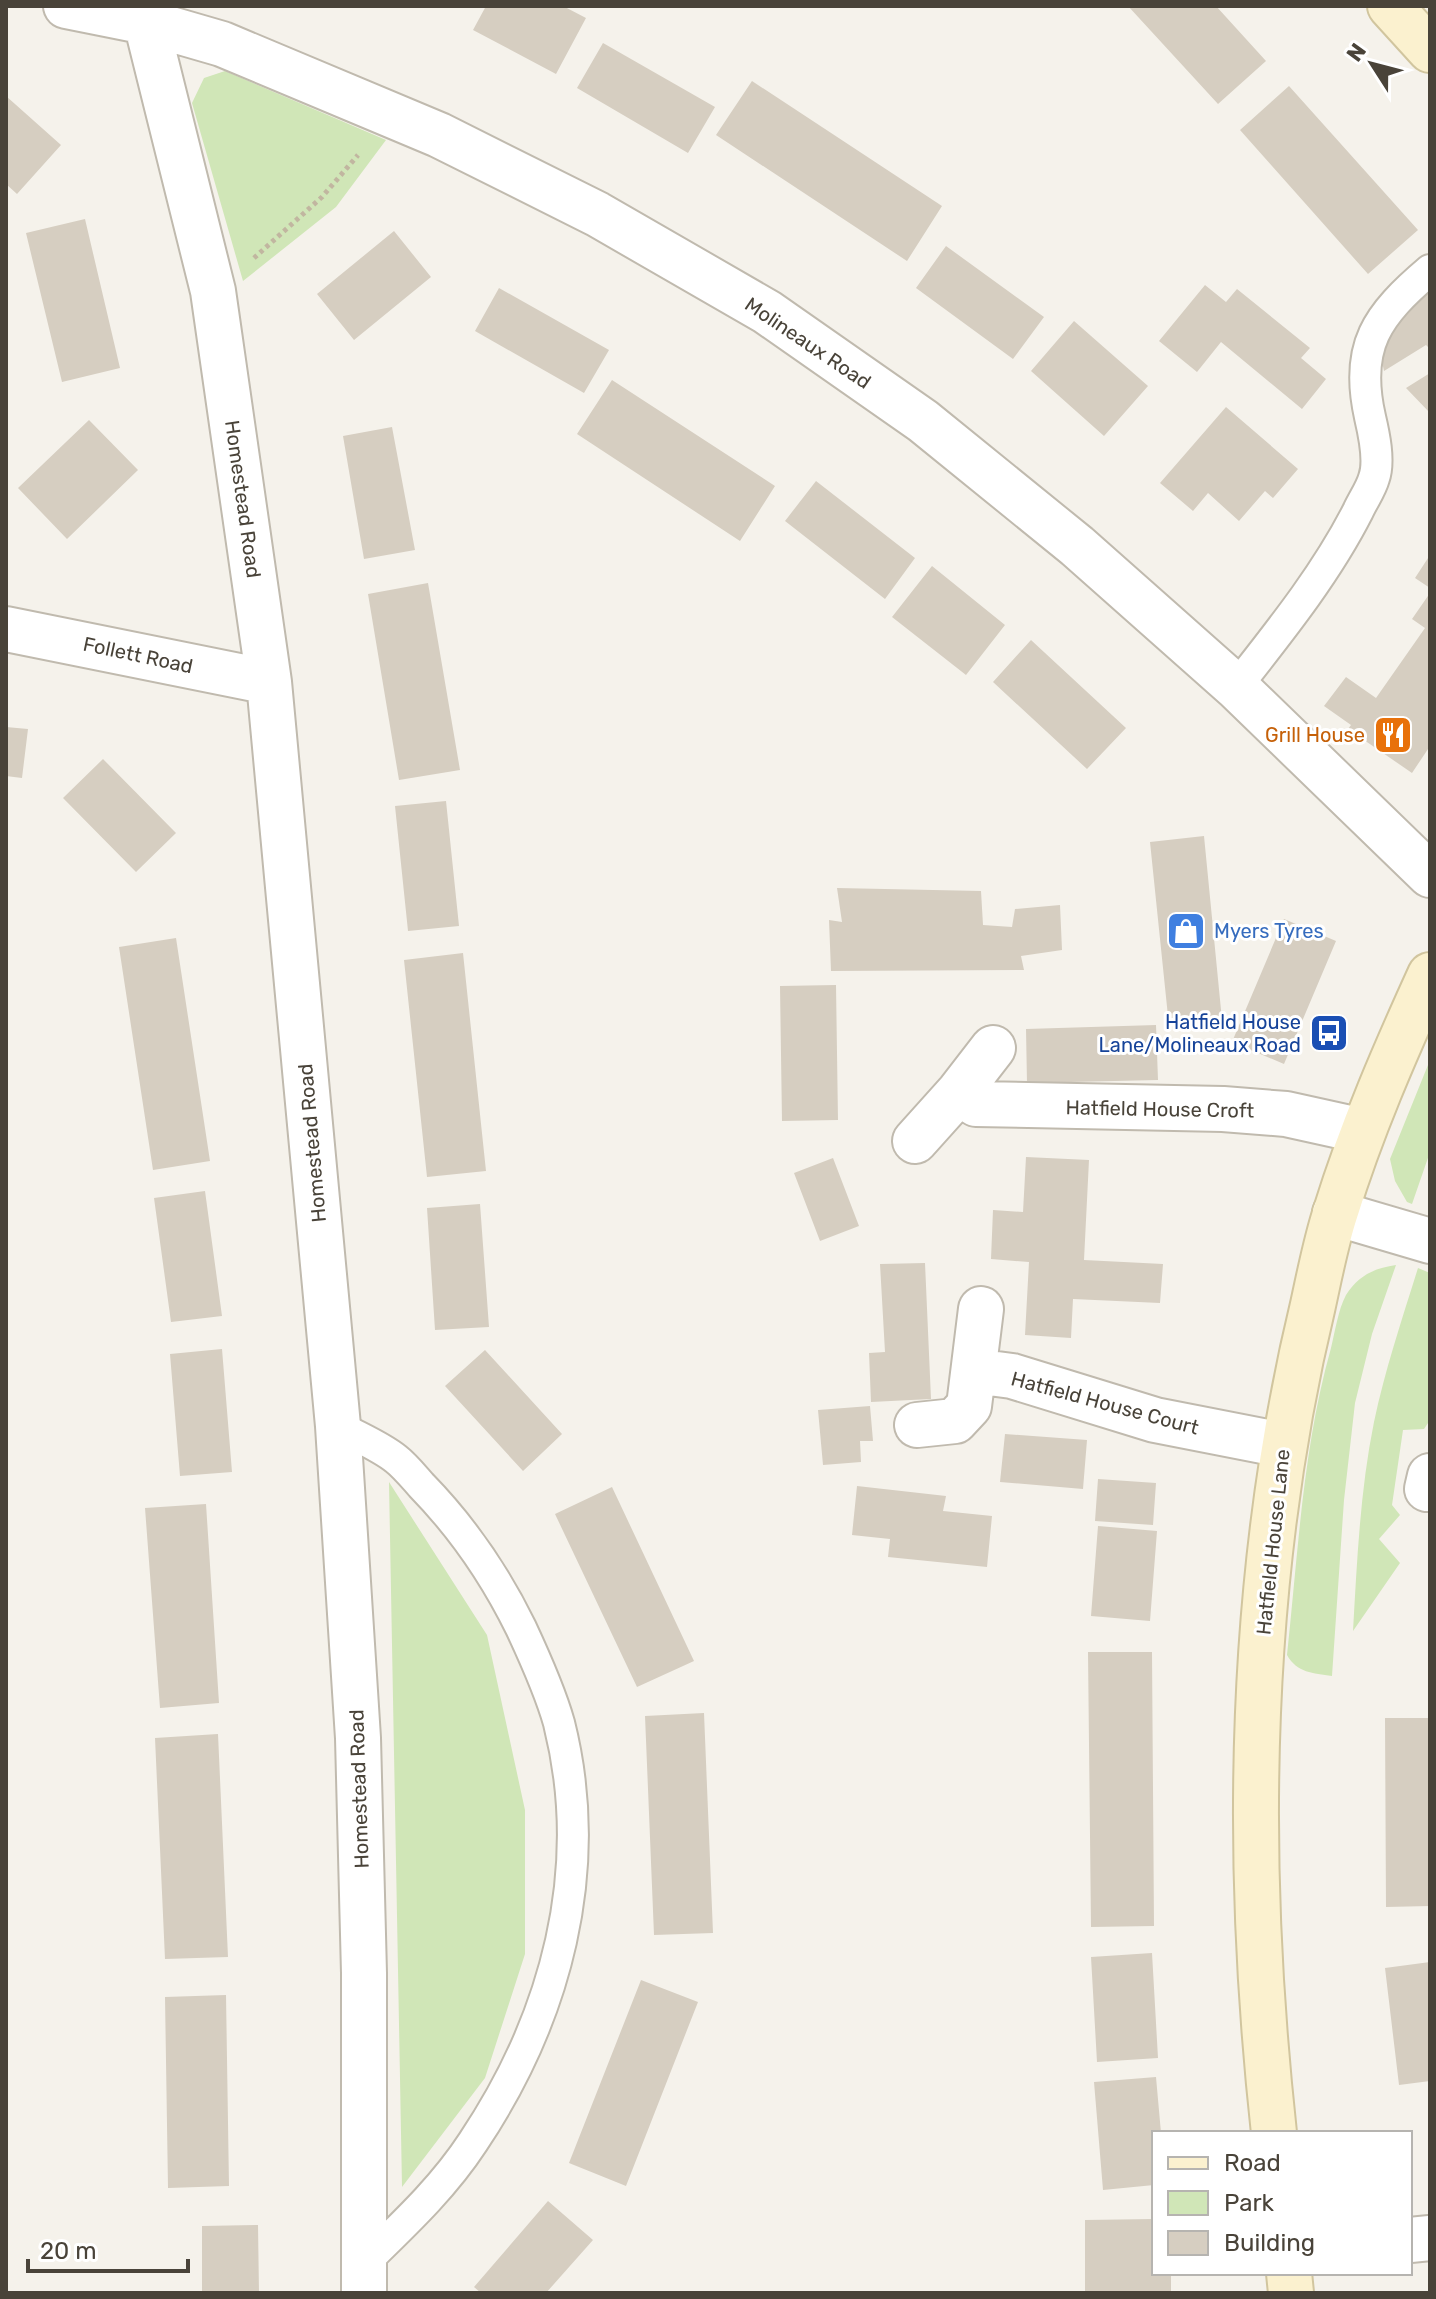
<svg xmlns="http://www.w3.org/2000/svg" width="1436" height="2299" viewBox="0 0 1436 2299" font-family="Rubik,sans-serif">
	<rect width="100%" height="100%" fill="#f5f2eb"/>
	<!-- green -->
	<path fill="#d0e6b7" d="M225,71L386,140L336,207L243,281L192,103L204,78Z
		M1430,1060V1152L1412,1204L1407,1202L1395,1181L1390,1159Z
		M1396,1265L1372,1334L1355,1403L1344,1500L1332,1676C1313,1673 1297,1673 1287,1655C1298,1553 1303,1447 1331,1348C1335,1332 1338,1310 1346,1295C1358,1276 1374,1268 1396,1265Z
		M1418,1268L1430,1273V1420L1424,1429L1403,1430L1392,1505L1400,1515L1379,1539L1400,1563L1353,1631C1357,1562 1360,1491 1374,1422C1385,1370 1402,1319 1418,1268Z
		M389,1482L487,1635L525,1810V1954L485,2078L402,2187Z"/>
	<!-- building -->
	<path fill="#d6cec1" d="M486,6H563L586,18L556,74L473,30Z
		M1128,6H1216L1266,61L1218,104Z
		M603,43L715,107L688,153L577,88Z
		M752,81L942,206L907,261L716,135Z
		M1289,86L1418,230L1368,274L1240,130Z
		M6,96L61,145L17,194L6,184Z
		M85,219L120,368L62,382L26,233Z
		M394,231L431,277L354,340L317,294Z
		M946,246L1044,317L1013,359L916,288Z
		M1205,285L1226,302L1237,289L1310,348L1301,358L1326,379L1302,409L1221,342L1197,372L1159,341Z
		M499,288L609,350L584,393L475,331Z
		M1430,290V349L1426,345L1384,371L1377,339Z
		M1074,321L1148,386L1104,436L1031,371Z
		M1430,373V413L1406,388Z
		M612,380L775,486L740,541L577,434Z
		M1226,407L1298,469L1273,498L1265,491L1239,521L1208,493L1193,511L1160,483Z
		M89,420L138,470L67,539L18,488Z
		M392,427L415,550L364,559L343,436Z
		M816,481L915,558L885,599L785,521Z
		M1430,555V588L1415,578Z
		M932,566L1005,625L966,675L892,617Z
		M428,583L460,770L399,780L368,594Z
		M1430,593V746L1412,773L1348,729L1351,725L1324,706L1346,677L1376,698L1425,628L1412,619Z
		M1031,640L1126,728L1087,769L993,682Z
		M6,727L28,729L22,778L6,776Z
		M103,759L176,833L136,872L63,798Z
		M446,801L459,926L408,931L395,806Z
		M1204,836L1222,1020L1169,1026L1150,842Z
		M837,888L981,891L983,925L1012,927L1015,909L1060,905L1062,950L1021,956L1024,970L831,971L829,920L842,922Z
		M1284,919L1336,941L1284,1064L1232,1042Z
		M176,938L210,1161L153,1170L119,947Z
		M463,953L486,1171L427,1177L404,960Z
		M836,985L838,1120L782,1121L780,986Z
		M1156,1025L1158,1080L1027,1083L1026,1029Z
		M1026,1157L1089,1160L1084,1260L1163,1264L1160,1303L1073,1299L1071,1338L1025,1335L1029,1262L991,1259L993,1210L1023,1212Z
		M833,1158L859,1226L820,1241L794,1173Z
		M205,1191L222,1316L171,1322L154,1198Z
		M480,1204L489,1327L435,1330L427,1208Z
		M925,1263L931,1399L871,1402L869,1353L885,1352L880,1264Z
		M222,1349L232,1472L180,1476L170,1354Z
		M485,1350L562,1434L523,1471L445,1386Z
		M870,1406L873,1441H860L861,1462L823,1465L818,1410Z
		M1005,1434L1087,1440L1083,1489L1000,1482Z
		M1098,1479L1156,1483L1153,1525L1095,1521Z
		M857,1486L946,1496L943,1511L992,1516L987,1567L888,1557L890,1539L852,1535Z
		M612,1487L694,1661L637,1687L555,1514Z
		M206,1504L219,1703L160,1708L145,1508Z
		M1098,1526L1157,1531L1150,1621L1091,1616Z
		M1088,1652H1152L1154,1926L1091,1927Z
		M704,1713L713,1933L654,1935L645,1716Z
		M1385,1718H1430V1906L1386,1907Z
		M218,1734L228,1957L165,1959L155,1738Z
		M1152,1953L1158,2058L1097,2062L1091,1957Z
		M1430,1962V2081L1399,2085L1385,1968Z
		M641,1980L698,2002L626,2186L569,2163Z
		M226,1995L229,2186L168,2188L165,1997Z
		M1156,2077L1161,2133H1154V2185L1103,2190L1094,2082Z
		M548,2201L593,2240L546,2293H481L474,2287Z
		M1154,2219V2273H1171V2293H1085V2220Z
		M258,2225L259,2293H202V2226Z"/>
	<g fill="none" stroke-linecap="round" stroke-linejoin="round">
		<!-- lane casing -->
		<g stroke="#c0baae" stroke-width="34">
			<path id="lane" d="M1236,687C1280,631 1326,574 1358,511C1363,500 1371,489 1374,478C1380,461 1374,434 1370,417C1354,346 1377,315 1430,270
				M338,1426C357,1437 380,1446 396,1459C405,1466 413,1476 421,1485C462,1527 495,1575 521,1628C535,1658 550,1691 559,1723C596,1870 556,2018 473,2142C443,2188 403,2225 364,2263"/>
		</g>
		<!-- street casing -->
		<g stroke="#c0baae" stroke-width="48">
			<path id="street" d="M66,6L146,22L222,44L439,135L597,214L767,312L923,421L1077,546L1236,687L1430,875
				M142,6L213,291L269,682L338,1426L358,1738L364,1973V2293
				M6,629L269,682
				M959,1092L976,1104L1223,1109L1286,1114L1363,1131
				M915,1141L959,1092L993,1048
				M1335,1213L1430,1241
				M974,1371L1012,1376L1155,1420L1283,1445
				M917,1425L955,1421L969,1406L981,1309
				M1427,1489L1430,1476
				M1410,2240L1430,2238"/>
		</g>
		<!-- secondary casing -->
		<g stroke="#d1c59e" stroke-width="48">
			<path id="secondary" d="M1390,6L1430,50
				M1274,2133C1244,1858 1248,1574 1313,1305C1320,1273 1326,1241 1336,1211C1361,1130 1395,1052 1430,975
				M1289,2273L1291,2293"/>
		</g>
		<!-- path -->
		<path stroke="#c1b6a0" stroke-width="5" stroke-dasharray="4 4" stroke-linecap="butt" d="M254,258L322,197L358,155"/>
		<!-- lane -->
		<use href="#lane" stroke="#fff" stroke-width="30"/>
		<!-- street -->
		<use href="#street" stroke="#fff" stroke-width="44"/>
		<!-- secondary -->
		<use href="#secondary" stroke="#fbf1cf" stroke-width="44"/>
	</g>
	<!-- icons -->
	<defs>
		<g id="restaurant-square" transform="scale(2)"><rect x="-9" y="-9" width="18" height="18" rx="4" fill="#e8710a" stroke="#fff"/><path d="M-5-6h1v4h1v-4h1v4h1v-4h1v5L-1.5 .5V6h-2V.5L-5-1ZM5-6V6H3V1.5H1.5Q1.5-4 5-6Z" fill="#fff"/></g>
		<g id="shop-square" transform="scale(2)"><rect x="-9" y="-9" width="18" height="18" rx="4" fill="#3f7fe0" stroke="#fff"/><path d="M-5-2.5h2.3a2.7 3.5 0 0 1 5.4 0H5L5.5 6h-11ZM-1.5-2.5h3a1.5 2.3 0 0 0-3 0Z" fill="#fff"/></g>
		<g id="bus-square" transform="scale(2)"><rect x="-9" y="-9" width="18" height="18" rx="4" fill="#1a4fb4" stroke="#fff"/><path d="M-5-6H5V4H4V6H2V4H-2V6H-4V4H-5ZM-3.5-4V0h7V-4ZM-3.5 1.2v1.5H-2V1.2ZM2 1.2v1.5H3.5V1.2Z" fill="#fff"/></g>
	</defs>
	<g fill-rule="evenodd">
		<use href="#restaurant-square" x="1393" y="735"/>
		<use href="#shop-square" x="1186" y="931"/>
		<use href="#bus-square" x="1329" y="1033"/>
	</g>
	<g text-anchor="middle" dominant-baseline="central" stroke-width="6" stroke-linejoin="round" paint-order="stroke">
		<!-- street labels -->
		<g font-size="20" fill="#494339" stroke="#fff">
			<text transform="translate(808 343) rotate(34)">Molineaux Road</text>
			<text transform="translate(243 499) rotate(82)">Homestead Road</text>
			<text transform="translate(138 655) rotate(12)">Follett Road</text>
			<text transform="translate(1160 1109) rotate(1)">Hatfield House Croft</text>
			<text transform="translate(312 1143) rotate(-95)">Homestead Road</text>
			<text transform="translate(1105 1403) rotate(15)">Hatfield House Court</text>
			<text transform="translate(1273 1542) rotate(-84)">Hatfield House Lane</text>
			<text transform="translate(359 1789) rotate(-92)">Homestead Road</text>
		</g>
		<!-- food labels -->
		<g font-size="20" fill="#c56008" stroke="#fff" text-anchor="end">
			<text x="1365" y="735">Grill House</text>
		</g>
		<!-- shop labels -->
		<g font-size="20" fill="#366cbe" stroke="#fff" text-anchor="start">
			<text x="1214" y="931">Myers Tyres</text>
		</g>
		<!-- transit labels -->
		<g font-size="20" fill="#164399" stroke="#fff" text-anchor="end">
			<text x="1301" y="1022">Hatfield House<tspan x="1301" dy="23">Lane/Molineaux Road</tspan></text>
		</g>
	</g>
	<!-- border -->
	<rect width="1436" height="2299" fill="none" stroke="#494339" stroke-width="16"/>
	<!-- legend -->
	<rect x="1152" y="2131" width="260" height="144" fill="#ffffff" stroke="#b6b4b0" stroke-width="2"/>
	<rect x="1168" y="2157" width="40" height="12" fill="#fbf1cf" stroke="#b6b4b0" stroke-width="2"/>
	<text x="1224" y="2171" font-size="24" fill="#494339">Road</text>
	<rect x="1168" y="2191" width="40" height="24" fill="#d0e6b7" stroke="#b6b4b0" stroke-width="2"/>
	<text x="1224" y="2211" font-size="24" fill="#494339">Park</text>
	<rect x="1168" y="2231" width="40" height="24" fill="#d6cec1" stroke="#b6b4b0" stroke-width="2"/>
	<text x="1224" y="2251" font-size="24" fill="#494339">Building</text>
	<!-- north arrow -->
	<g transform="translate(1372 64) rotate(306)" stroke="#ffffff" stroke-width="6" paint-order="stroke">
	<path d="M0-6L14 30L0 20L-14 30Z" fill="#494339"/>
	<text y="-12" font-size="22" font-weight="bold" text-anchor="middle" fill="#494339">N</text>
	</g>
	<!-- scale -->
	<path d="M28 2259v12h160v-12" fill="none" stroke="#494339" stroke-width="4"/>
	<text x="40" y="2259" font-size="24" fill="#494339" stroke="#ffffff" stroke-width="6" paint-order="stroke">20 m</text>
</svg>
